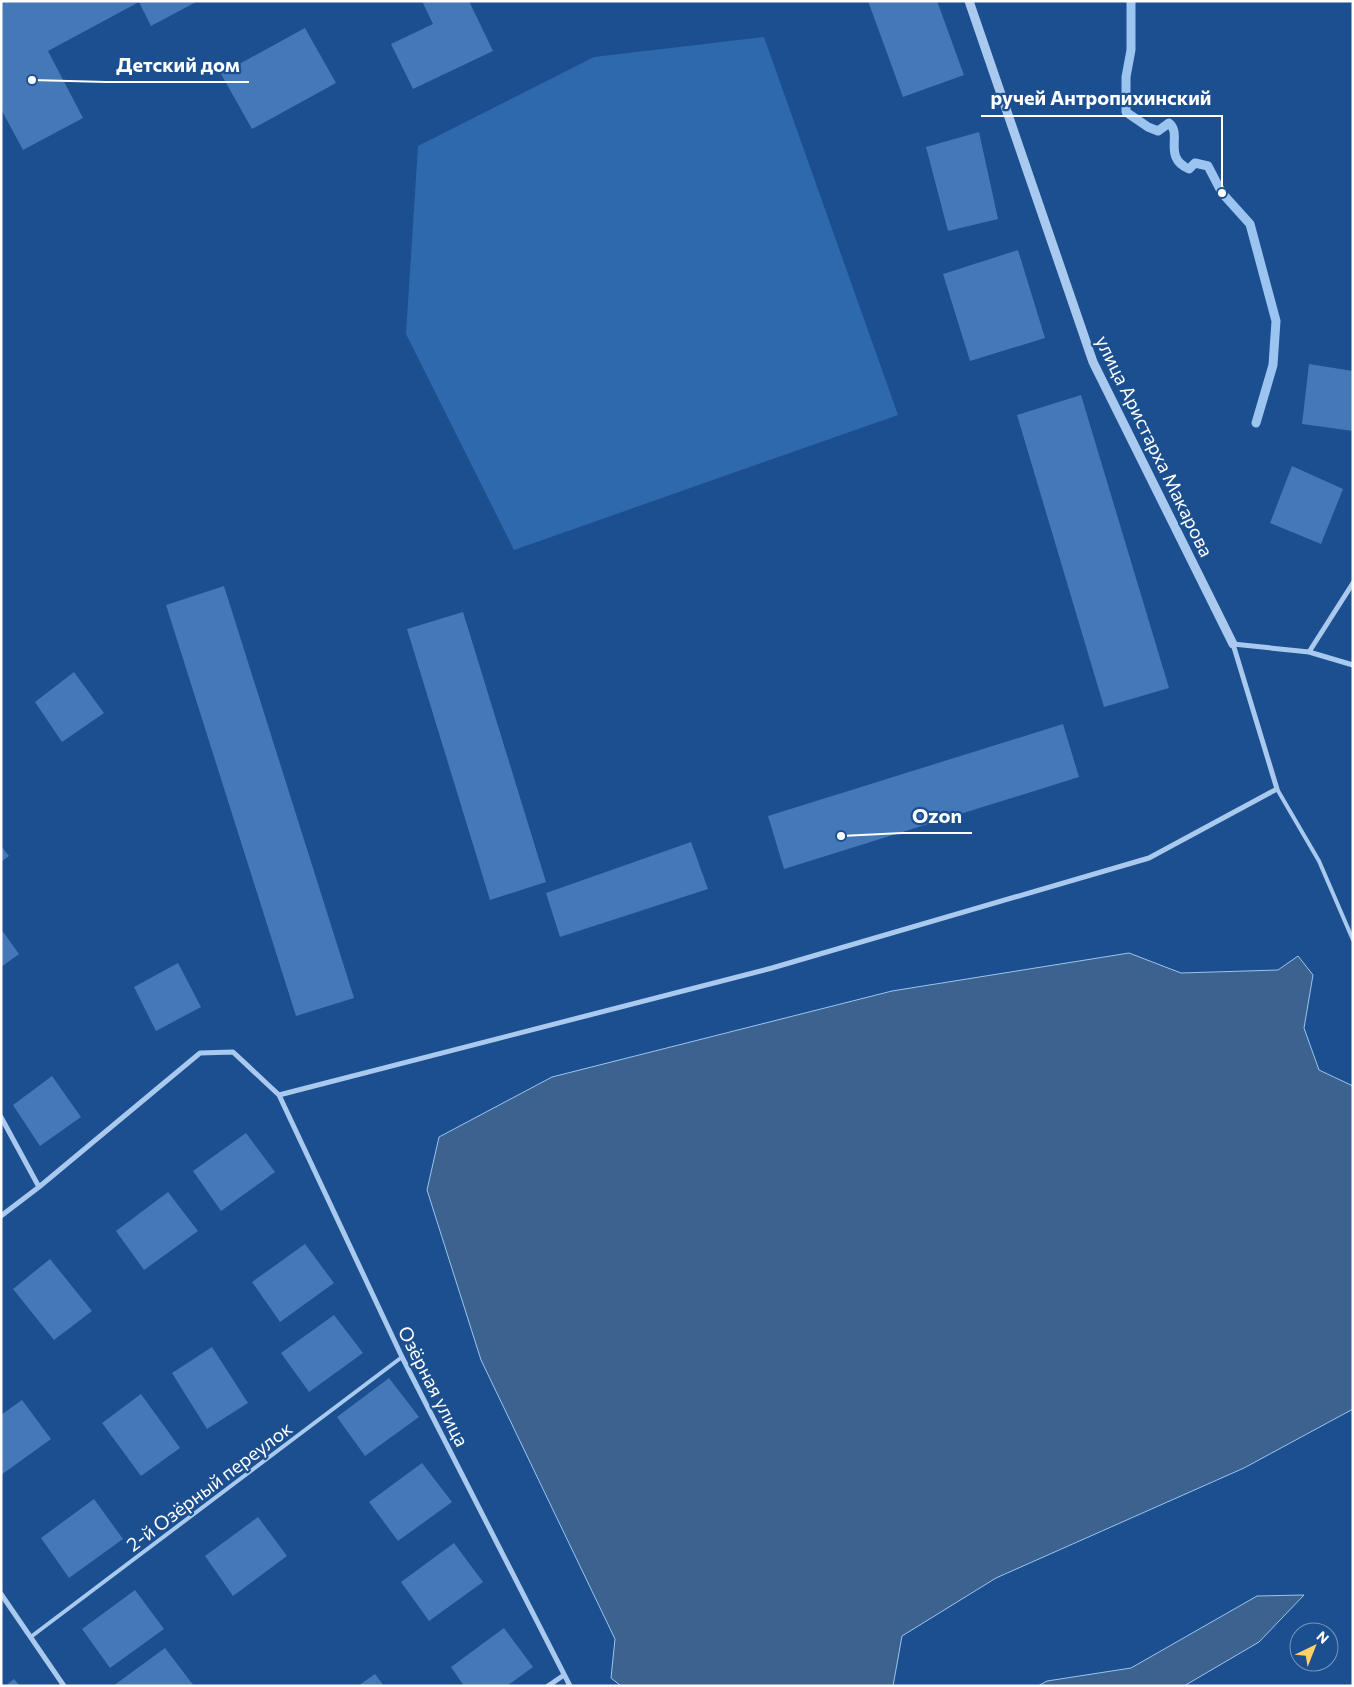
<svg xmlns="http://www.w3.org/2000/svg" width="1354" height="1687" viewBox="0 0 1354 1687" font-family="Commissioner,sans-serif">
	<rect width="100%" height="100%" fill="#1b4f8f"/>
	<!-- green -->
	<path fill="#2e69ad" d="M764,37L898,415L514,550L406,334L418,146L594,57Z"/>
	<!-- water -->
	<path fill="#3c6290" stroke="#9cc4f0" d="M1129,953L1181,973L1278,970L1298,956L1313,975L1304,1028L1319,1070L1353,1086V1409L1244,1468L996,1578L902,1636L893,1686H621L611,1678L615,1639L481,1360L427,1190L439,1137L552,1077L892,991Z
		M1304,1595L1259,1642L1184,1686H1038L1047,1681L1131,1668L1257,1596Z"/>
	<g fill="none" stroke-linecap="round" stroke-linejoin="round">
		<!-- stream -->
		<path stroke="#9cc4f0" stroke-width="9" d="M1131,1V50L1126,77V112L1148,127L1158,131L1169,123C1183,134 1162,157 1189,169L1195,163L1208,166L1222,193L1250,224L1276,321L1273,365L1256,423"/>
	</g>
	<!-- building -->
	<path fill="#4478b7" d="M1,1H198L151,26L139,2L48,51L83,118L23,150L1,109Z
		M422,1H469L493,51L413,89L391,44L433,24Z
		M868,1H937L964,75L903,97Z
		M305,28L336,83L252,129L221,74Z
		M979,132L998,219L948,231L926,147Z
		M1018,250L1045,338L970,361L943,274Z
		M1309,364L1353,371V431L1302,424Z
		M1081,395L1169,688L1104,707L1017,415Z
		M1292,466L1343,489L1321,544L1270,523Z
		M224,586L354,998L296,1016L166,605Z
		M463,612L546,882L490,900L407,629Z
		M74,672L104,713L62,742L35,702Z
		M1063,724L1079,777L784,869L768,816Z
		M691,842L708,889L560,937L546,893Z
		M1,846L9,856L1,862Z
		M1,929L19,954L1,967Z
		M178,963L201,1007L156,1031L134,987Z
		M52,1076L81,1117L40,1146L13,1105Z
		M246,1133L275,1172L221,1211L193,1171Z
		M168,1192L198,1231L144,1270L116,1231Z
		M305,1244L334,1283L280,1322L252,1282Z
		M50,1259L92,1311L54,1340L13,1289Z
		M334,1315L363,1353L309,1392L281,1353Z
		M212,1347L248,1403L207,1429L172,1373Z
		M389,1378L419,1417L365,1456L337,1417Z
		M141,1394L180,1448L141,1476L102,1423Z
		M22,1400L51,1439L1,1475V1415Z
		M422,1463L452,1502L398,1541L369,1502Z
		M94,1499L123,1539L69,1578L41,1538Z
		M258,1517L287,1556L233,1596L205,1556Z
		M454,1543L483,1582L429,1621L401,1582Z
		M135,1590L164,1629L110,1668L82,1629Z
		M504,1628L533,1667L507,1686H464L451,1667Z
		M165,1648L194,1686H113Z
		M375,1674L384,1686H358Z
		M14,1679L20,1686H5Z"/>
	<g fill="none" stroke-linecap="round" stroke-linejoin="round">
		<!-- service -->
		<path stroke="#a9c9ee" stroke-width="4" d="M1277,789L1319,861L1353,940
			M32,1636L402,1357"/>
		<!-- minor -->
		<path stroke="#a9c9ee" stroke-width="5" d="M1309,652L1353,583
			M279,1095L772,968L1149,858L1277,789L1233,644L1309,652L1353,665
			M1,1117L39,1187
			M1,1216L39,1187L200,1053L233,1052L279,1095L402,1357L570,1686
			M1,1594L64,1686
			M548,1686L564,1675"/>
		<!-- tertiary -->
		<path stroke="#a9c9ee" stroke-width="9" d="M969,1L1093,362L1233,644"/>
	</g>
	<g text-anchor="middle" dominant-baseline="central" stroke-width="4.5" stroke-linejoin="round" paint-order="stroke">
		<!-- street labels -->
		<g font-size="19" fill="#fff" stroke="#1b4f8f">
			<text transform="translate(1155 446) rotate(64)">улица Аристарха Макарова</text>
			<text transform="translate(434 1386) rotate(63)">Озёрная улица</text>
			<text transform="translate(209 1486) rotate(-37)">2-й Озёрный переулок</text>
		</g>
	</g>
	<!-- callouts -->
	<path fill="none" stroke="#fff" stroke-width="2" d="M32 80L106 82H249M1222 193L1222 116H981M841 836L902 833H972"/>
	<g fill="#fff" stroke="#1b4f8f" stroke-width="2">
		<circle cx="32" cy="80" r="5"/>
		<circle cx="1222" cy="193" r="5"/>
		<circle cx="841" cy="836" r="5"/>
	</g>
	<g font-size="20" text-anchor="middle" font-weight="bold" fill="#fff" stroke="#1b4f8f" stroke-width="4.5" stroke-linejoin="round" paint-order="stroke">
		<text x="178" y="72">Детский дом</text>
		<text x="1101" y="105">ручей Антропихинский</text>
		<text x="937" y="823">Ozon</text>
	</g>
	<!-- border -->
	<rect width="1354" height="1687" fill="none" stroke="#ffffff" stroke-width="5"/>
	<!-- north arrow -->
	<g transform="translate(1314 1647) rotate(43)"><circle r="24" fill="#1b4f8f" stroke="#7695bc"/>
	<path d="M0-4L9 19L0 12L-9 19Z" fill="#ffd166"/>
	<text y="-8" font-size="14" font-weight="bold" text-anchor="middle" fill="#ffffff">N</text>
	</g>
</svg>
